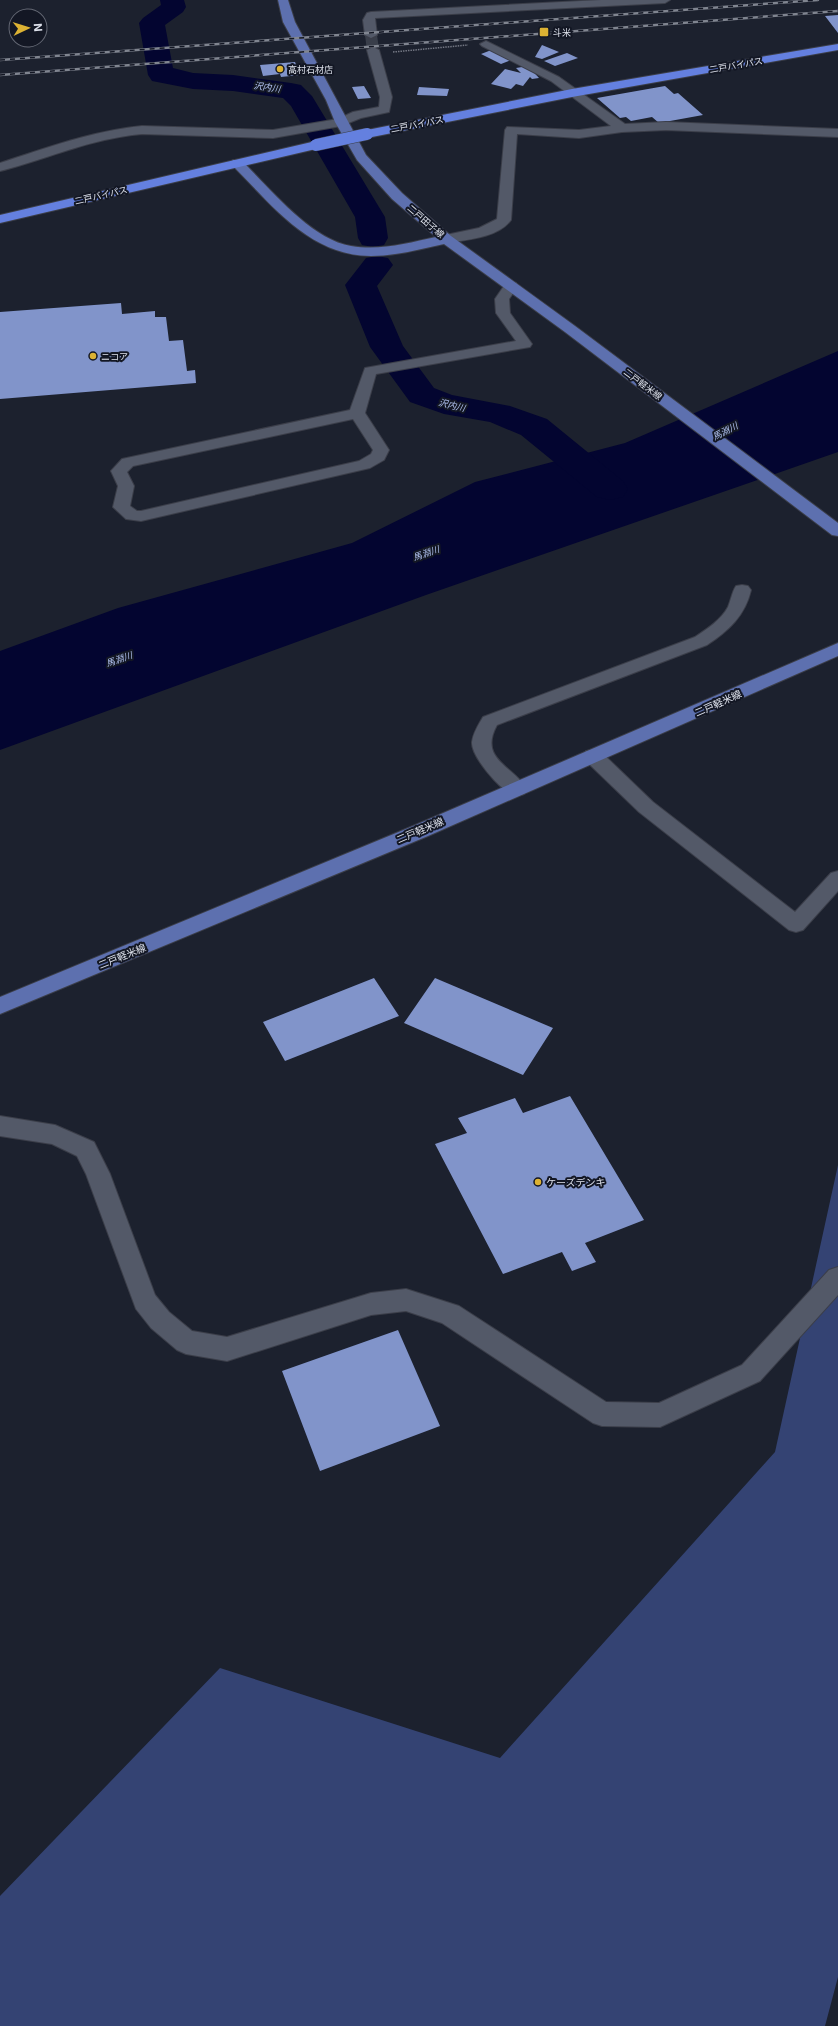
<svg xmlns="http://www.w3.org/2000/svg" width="838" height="2026" viewBox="0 0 838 2026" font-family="Inter,'Noto Sans JP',sans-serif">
	<rect width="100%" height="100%" fill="#1c212e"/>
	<!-- forest -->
	<path fill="#344373" d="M838,1165V1977L825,2026H0V1896L220,1668L500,1758L775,1452Z"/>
	<!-- water -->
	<path fill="#030530" d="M838,351V452L426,595L0,750V651L118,608L352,543L475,482L625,443Z"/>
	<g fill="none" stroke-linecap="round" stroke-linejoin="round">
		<!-- river -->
		<path fill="#030530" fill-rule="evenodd" d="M160,0H184L186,7L183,12L165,25L173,68L193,73L233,75L291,83L301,85L312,96L385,217L388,238L384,245L373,247L362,245L358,238L355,217L291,106L283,98L233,91L193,89L152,81L148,75L139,23L143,18L161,5Z
			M377,256L388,258L393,265L377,286L403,346L434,388L452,395L510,406L547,419L623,481L628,489L623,497L610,500L597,497L521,435L490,422L444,414L410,402L370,347L345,285L366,258Z"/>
	</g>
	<!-- building -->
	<path fill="#8194ca" d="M838,15V33L825,16Z
		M542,45L559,52L542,59L535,57Z
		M494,49L514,59L501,64L481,54Z
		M567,53L578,58L555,66L544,61Z
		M295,62L300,75L281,77L280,74L263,76L260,65Z
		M528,66L539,78L532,79L530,77L523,86L516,84L511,89L491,84L505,69L521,73L516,68Z
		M364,86L371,98L358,99L352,87Z
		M665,86L674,94L678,93L703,115L659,123L652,117L631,121L626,117L620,118L597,98Z
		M419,87L449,89L447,96L417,95Z
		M121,303L122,314L155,311V317H166L169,341L183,340L187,371L195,370L196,383L0,399V312Z
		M374,978L399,1016L285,1061L263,1022Z
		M435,978L553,1028L523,1075L404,1023Z
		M570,1096L644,1220L585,1243L596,1262L572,1271L562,1252L503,1274L435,1144L467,1133L458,1118L515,1098L523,1113Z
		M398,1330L440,1426L320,1471L282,1371Z"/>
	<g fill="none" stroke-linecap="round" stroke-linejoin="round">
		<!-- minor-tunnel -->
		<path stroke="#393e4a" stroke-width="12" stroke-dasharray="12 6" stroke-linecap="butt" d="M371,35L373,50"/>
		<!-- minor casing -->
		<g stroke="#3b3e49" stroke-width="2">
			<path id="minor" d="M601,0H670L665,3L375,18L377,35L371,38L365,35L363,20L367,13L371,12Z
				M486,41L559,77L625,124L666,122L838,129V137L666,130L622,132L579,138L517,134L511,220C498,238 466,240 446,243L441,242L439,239L441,236L479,228L497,219L505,130L507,127L579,130L611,126L551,81L482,46L480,44Z
				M373,47L379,50L392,97L389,112L361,118L341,126L273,138L142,134C89,139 50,158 0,171V163C47,148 92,131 142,126L273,130L338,119L353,112L379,107L380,97L367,50Z
				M511,282L516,283L518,286L509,299L510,313L532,344L530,347L376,374L365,413L389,450L384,460L370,468L141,521L126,519L113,507L118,486L111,471L122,459L350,410L365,368L516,341L496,313L495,299L506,283ZM353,419L373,450L371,454L359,461L141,511H137L130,506L134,486L127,472L133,466Z
				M742,585L748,586L751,590C745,616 728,631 707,645L497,725C478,759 513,766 527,789L524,794C519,795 516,796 512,794C499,789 471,756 472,742C473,733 479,724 483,717L695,637C707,629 721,620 728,607C731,600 732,592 736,586Z
				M593,750L600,751L653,802L795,912L831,873L838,871V891L803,930L796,932L789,930L639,812L586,761L583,756L586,751Z
				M0,1116L55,1125L94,1142L110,1174L155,1295L169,1312L192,1331L227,1337L371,1293L406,1289L459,1306L606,1402L659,1403L742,1365L829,1270L838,1267V1295L760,1381L660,1427L602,1426L593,1423L442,1323L406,1311L371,1315L227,1361L186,1354L177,1350L151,1328L136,1309L86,1174L77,1156L52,1144L0,1136Z"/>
		</g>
		<!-- major casing -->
		<g stroke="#3b3e49" stroke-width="2">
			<path id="major" d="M278,0H288L295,22L366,155L402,193L451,236L575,326L838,523V536L832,535L565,332L444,244C420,249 396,256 371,256C310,256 272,205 233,166L231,163L233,160H241C270,188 310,239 351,246C380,251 408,243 436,237L392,199L357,160L335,122L326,100L283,22Z
				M838,643V656L428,836L0,1014V997L413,826Z"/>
		</g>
		<!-- highway casing -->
		<g stroke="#3b3e49" stroke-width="2">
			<path id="highway" d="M838,44V50L572,97L367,138L361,134L367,130L572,89Z
				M316,141L322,145L320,148L0,223V215Z"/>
		</g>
		<!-- path -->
		<path stroke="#747884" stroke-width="1.5" stroke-dasharray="1.5 1" stroke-linecap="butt" d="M393,52L468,45"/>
		<!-- minor -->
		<use href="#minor" fill="#535968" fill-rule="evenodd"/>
		<!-- major -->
		<use href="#major" fill="#5d70af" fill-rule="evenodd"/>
		<!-- highway -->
		<use href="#highway" fill="#6480df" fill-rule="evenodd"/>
		<!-- rail casing -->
		<g stroke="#808590" stroke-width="2.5">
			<path id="rail" d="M0,60L818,0
				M0,75L838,11"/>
		</g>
		<!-- rail -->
		<use href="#rail" stroke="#131724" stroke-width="1.5" stroke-dasharray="5" stroke-linecap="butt"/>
		<!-- highway-bridge casing -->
		<g stroke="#3b3e49" stroke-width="13" stroke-linecap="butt">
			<path id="highway-bridge" d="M316,145L367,134"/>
		</g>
		<!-- highway-bridge -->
		<use href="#highway-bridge" stroke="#6480df" stroke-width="12"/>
	</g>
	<!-- markers -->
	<g fill="#dcb233" stroke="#131724" stroke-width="1.5">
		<rect x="539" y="27" width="10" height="10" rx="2"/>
		<circle cx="280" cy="69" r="4"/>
		<circle cx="93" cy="356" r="4"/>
		<circle cx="538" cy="1182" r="4"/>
	</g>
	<g text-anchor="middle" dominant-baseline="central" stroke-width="4" stroke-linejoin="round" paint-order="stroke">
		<!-- far-poi labels -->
		<g font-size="9" fill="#dee2ec" stroke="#131724" text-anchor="start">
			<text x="553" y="32">斗米</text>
			<text x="288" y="69">高村石材店</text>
			<text x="101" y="356">ニコア</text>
		</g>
		<!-- far-street labels -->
		<g font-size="9" fill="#dee2ec" stroke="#131724">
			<text transform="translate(736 65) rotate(-10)">二戸バイパス</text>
			<text transform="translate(417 124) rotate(-11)">二戸バイパス</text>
			<text transform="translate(101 195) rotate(-13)">二戸バイパス</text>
			<text transform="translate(426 221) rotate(41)">二戸田子線</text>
			<text transform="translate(643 384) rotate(37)">二戸軽米線</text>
		</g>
		<!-- far-water labels -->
		<g font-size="9" font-style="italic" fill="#b2c3f1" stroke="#131724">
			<text transform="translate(267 87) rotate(8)">沢内川</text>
			<text transform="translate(452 405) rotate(13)">沢内川</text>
			<text transform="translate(725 431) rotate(-27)">馬淵川</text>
			<text transform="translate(426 553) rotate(-19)">馬淵川</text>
			<text transform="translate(119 659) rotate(-19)">馬淵川</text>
		</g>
		<!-- street labels -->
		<g font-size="10" fill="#dee2ec" stroke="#131724">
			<text transform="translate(718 703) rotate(-24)">二戸軽米線</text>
			<text transform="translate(420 830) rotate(-23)">二戸軽米線</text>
			<text transform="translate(122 956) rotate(-22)">二戸軽米線</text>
		</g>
		<!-- poi labels -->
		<g font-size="10" fill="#dee2ec" stroke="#131724" text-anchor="start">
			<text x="546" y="1182">ケーズデンキ</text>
		</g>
	</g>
	<!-- north arrow -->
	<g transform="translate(28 28) rotate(86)"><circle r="19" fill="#131724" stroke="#646874"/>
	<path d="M0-3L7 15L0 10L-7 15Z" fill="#dcb233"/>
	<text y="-6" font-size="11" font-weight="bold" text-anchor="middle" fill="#dee2ec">N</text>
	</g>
</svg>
